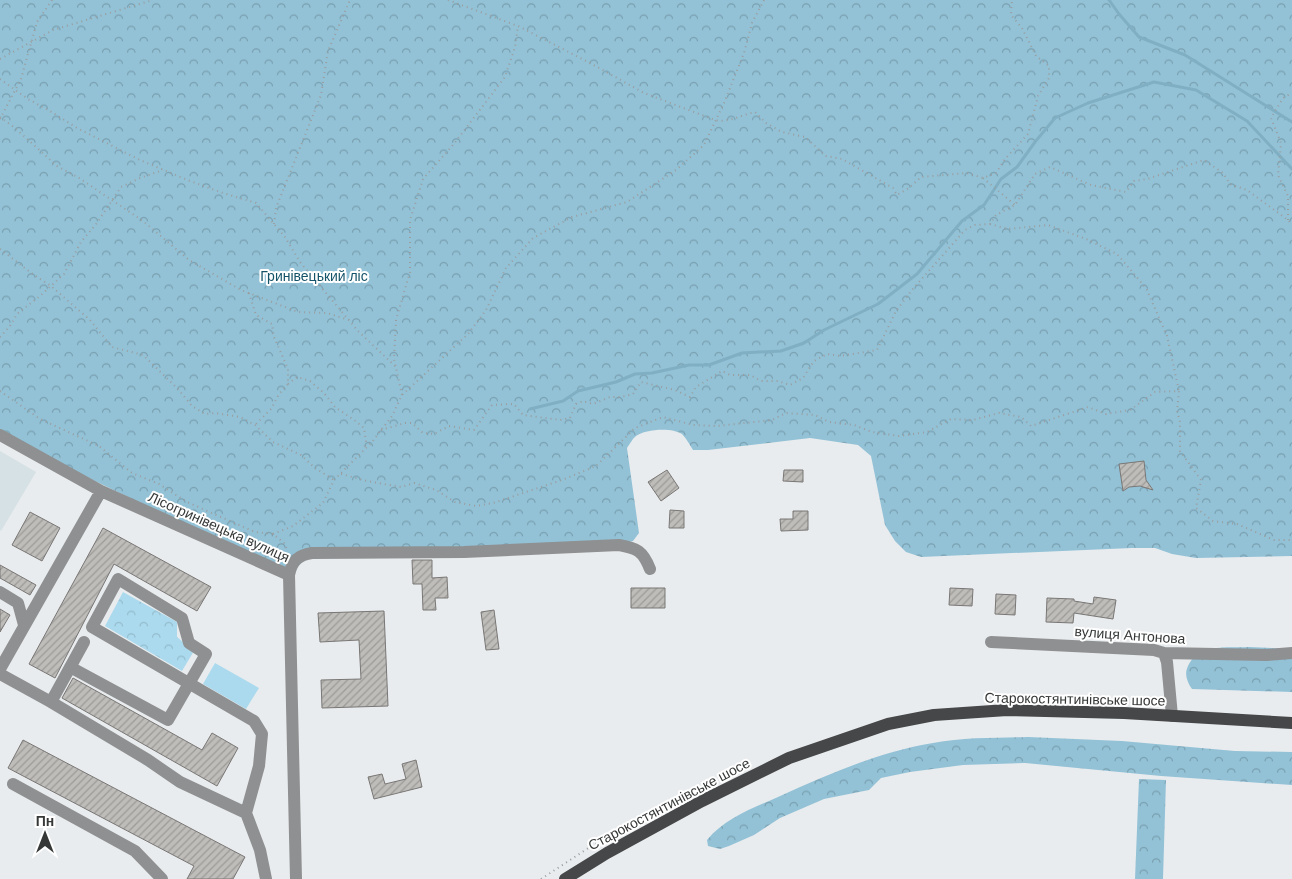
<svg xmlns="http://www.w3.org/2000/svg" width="1292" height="879" viewBox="0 0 1292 879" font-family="'DM Sans',sans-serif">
	<defs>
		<pattern id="forest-crowns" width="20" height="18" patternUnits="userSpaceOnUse" patternTransform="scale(1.25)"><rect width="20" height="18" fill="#93c2d7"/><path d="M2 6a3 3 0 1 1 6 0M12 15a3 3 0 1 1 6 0" fill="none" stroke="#799faf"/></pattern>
		<pattern id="park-crowns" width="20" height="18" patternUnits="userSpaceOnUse" patternTransform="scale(1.25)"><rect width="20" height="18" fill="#abdaee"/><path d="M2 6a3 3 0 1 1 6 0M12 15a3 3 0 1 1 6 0" fill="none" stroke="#94bccd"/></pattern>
		<pattern id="building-hatch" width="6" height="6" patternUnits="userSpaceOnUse" patternTransform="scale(1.25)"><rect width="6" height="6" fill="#bfbdba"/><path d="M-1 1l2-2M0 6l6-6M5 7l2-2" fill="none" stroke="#9c9b98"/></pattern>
	</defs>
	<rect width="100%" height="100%" fill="#e9ecee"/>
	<!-- built -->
	<path fill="#d5e1e5" d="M0,451L36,472L1,531L0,530Z"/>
	<!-- grass -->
	<path fill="#abdaee" d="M215,663L259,688L246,709L203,684Z"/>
	<!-- forest -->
	<path fill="url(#forest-crowns)" d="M0,0H1292V556L1196,558L1172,554L1155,548H1132L921,557L906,552L895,541L885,525L871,456L858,445L810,438L708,450H693C690,445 686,438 682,434C672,427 645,429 636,436C632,439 630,444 627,448L639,533L633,541L619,545L312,553L289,575L0,435Z
		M1249,647L1292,649V692L1192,689C1187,682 1184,674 1188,666C1198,643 1227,648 1249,647Z
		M1028,737L1122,741L1235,751L1292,752V785L1161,776L1025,763L963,765L910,772L881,778L869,790L824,799L780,818L754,835L729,846L720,849L708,846L707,840C725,818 753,808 778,797C829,774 878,752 933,743C964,737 997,738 1028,737Z
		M1139,779L1166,780L1163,879H1135Z"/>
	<!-- park -->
	<path fill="url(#park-crowns)" d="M123,592L177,622V637L194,651L182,671L105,626Z"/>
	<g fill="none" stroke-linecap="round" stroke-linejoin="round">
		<!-- stream -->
		<path stroke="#80afc3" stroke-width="3" d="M1109,0L1119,14L1139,37L1185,55L1292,122
			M530,409L563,401L578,391L616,382L635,374L652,373L689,365H709L742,353L781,351L804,343L824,330L878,304L917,274L962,221L984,205L1001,179L1017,167L1035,142L1055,118L1088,103L1154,82L1196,90L1247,121L1292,169"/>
	</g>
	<!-- building -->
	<path fill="url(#building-hatch)" stroke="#797775" d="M1144,461L1146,480L1153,490L1140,486L1129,487L1123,491L1119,464Z
		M667,470L679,488L661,501L648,482Z
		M784,470H803V482L783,481Z
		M670,510L684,511V528H669Z
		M793,511H808V530L781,531L780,519H793Z
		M30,512L60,528L42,561L12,545Z
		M103,528L211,587L197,611L114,564L55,678L29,664Z
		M412,560H432V578L447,577L448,598H435L436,610H423L422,584H413Z
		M0,565L36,585L30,595L0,578Z
		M631,588H665V608H631Z
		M950,588L973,589L972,606L949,605Z
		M996,594L1016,595L1015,615L995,614Z
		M1094,597L1116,600L1113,619L1074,613L1073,623L1046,622L1047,598L1074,599V601L1093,604Z
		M0,609L10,615L0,632Z
		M494,610L499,649L486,650L481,612Z
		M384,611L388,706L322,708L321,680L361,679L359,640L320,642L318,613Z
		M73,678L202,750L212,733L238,748L217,786L62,698Z
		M23,740L245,857L233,879H187L194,866L8,768Z
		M416,760L422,787L374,799L368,777L382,774L385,784L406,779L402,764Z"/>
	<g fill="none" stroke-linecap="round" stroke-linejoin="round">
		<!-- path -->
		<path stroke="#9a9d9e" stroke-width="2" stroke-dasharray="1 4" stroke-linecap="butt" d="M448,0L518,26L592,64L644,93L715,120C729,123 741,115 755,112L766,123L782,132L805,137L826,156L842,159L893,188L897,195L909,188L921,177L967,173L983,178L996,173L1005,159L1028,134L1038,96L1049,78V66L1036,56L1022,28L1011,15L1012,0
			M0,59L53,30L153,0
			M0,79L28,99L50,111L77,128L140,160L190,181L223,193L256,203L285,237L300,262L358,331L396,367
			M0,117L15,128L57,166L79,178L143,221L189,260L241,290L298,312L327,313L349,320
			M0,119L21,79L37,22L52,0
			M983,178L1015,205
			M1288,220V196L1278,175L1281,143L1271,118L1283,98L1292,93
			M274,224L276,208L321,95L328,51L350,0
			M990,224L1008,229L1048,225L1086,239L1117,254L1146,288L1167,336L1179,391
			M0,249L34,275L51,286L90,320L112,347L143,355L178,389L192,406L205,414L215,413L240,417L255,425L273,442L301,455L315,468L334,480
			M249,293L256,315L272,324L274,337L288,369V384L279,394L271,409L255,425
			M0,337L10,326L17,314L40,296L64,274L81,242L97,223L121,187L140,178L163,170
			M288,384L297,377L310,381L324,393L335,407L354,420L364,428L366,441L364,449
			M0,391L40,419L99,446L132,473L159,484L187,502L255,532L273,534L284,543L288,551
			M402,395L394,359L396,320L410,272V220L423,179L453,145L505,77L515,47L518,26
			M381,430L405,423H412L423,433L434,434L449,426L474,430L492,405L514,404L523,415L560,420L570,418L576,404L583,401L593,404L610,397H621L633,394L641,382L675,390L690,397L696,387L722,371L730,375H750L761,381H778L790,385L803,378L814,361L827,354L840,356L877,350L896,311L912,290L965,230L975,225L990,224L996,215L1015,205L1035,174L1050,167L1091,185L1126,192L1134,181L1147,179L1204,160L1223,173L1230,184L1247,190L1288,220L1292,225
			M341,474L367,481L401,487L414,483L436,490L455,502L476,506L493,503L562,480L596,466L635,428L663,417L693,425L717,426L772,420L786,413L815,415L829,422L854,425L872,432L899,436L927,432L951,419L973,420L999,413L1021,417L1031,426L1088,407L1106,414L1130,410L1155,392L1179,391L1177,411L1180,422V451L1201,480L1196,508L1213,521L1237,524L1274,540H1292
			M273,534L293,526L323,503L334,480L372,442L392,416L402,395L468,334L486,310L506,268L533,238L572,217L627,202L676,170L704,145L724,103L744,53L752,23L764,0
			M541,879L599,841L688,792"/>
		<!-- minor -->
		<path stroke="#8f9091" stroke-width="12" d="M0,435L101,491L289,575
			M0,592L18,603L24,625
			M991,642L1154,650L1164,653L1267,655L1292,653
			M1164,653L1167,662L1172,716
			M70,667L168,720L206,654L189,643L182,618L118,579L92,627L254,721L262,734L259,766L246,813
			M0,669L101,491
			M0,674L51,702L84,642
			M51,702L148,760L180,782L246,813L260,850L266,879
			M13,784L135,851L162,879
			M296,879L289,575C292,561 298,555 312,553L464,552L619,545C637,548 643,551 650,569"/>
		<!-- major -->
		<path stroke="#454748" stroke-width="12" d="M565,879L607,853L702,801L789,758L888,724L934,715L1007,710L1124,713L1292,723"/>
	</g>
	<g text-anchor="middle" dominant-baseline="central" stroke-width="4" stroke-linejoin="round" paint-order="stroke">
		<!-- park labels -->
		<g font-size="14" fill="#155369" stroke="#fff">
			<text x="314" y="276">Гринівецький ліс</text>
		</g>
		<!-- street labels -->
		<g font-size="14" fill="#363838" stroke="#fff">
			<text transform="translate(219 527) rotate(24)">Лісогринівецька вулиця</text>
			<text transform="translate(1130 635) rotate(4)">вулиця Антонова</text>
			<text transform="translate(1075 699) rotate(1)">Старокостянтинівське шосе</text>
			<text transform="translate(669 804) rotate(-28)">Старокостянтинівське шосе</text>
		</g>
	</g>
	<!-- north arrow -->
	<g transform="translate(45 834)" stroke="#ffffff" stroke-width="4" paint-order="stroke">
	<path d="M0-4L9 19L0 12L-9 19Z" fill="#363838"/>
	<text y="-8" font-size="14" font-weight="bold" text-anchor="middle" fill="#363838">Пн</text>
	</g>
</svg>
